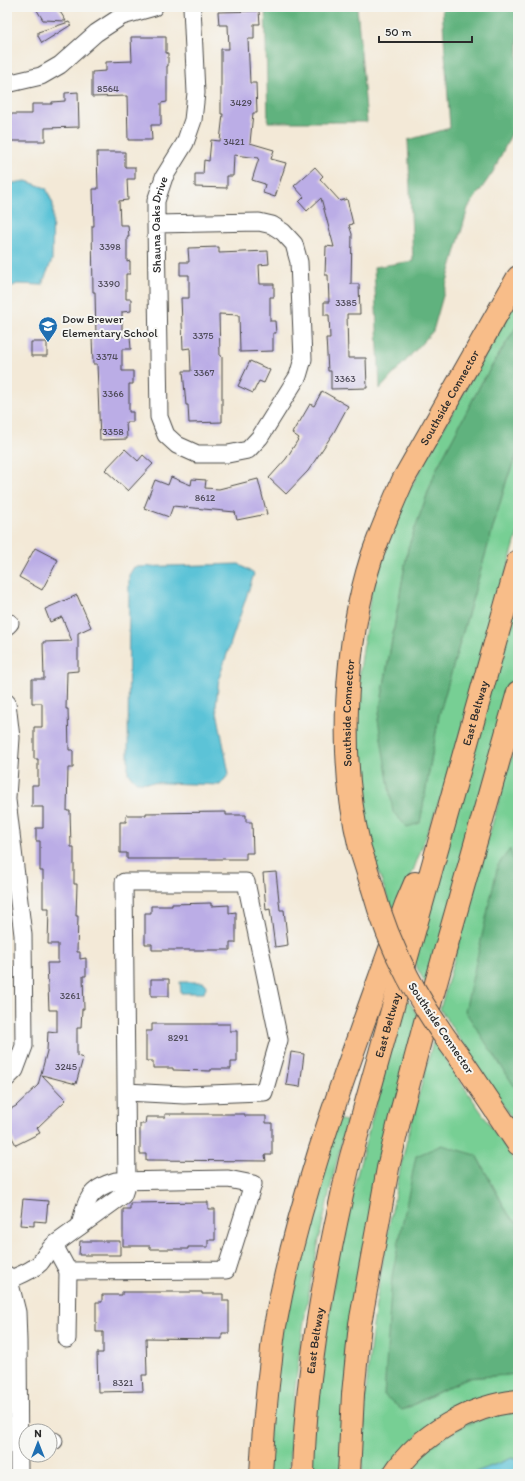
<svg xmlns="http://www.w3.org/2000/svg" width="525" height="1481" viewBox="0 0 525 1481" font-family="Itim,sans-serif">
	<rect width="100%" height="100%" fill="#f6f6f2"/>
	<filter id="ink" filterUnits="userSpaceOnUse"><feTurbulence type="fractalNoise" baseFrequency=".025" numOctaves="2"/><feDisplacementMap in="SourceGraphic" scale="8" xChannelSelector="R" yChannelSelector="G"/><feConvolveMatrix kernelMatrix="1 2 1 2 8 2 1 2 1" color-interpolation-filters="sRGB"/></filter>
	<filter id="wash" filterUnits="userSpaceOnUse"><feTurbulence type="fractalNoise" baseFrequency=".012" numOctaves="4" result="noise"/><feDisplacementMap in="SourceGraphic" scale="16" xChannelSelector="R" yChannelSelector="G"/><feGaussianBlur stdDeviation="0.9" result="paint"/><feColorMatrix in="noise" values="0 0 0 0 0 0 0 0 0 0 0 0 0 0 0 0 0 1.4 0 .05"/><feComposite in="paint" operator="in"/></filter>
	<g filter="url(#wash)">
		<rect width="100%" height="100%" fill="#f3e9d7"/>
		<!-- green -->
		<path fill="#77cf94" stroke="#517d60" d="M518,295V324L482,382L436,470L408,548L378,720L420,822L439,715L507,479L518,451V532L445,786L395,919L373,857L361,794L355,707L371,591L403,501Z
			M518,586V662L428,988L413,961Z
			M518,733V1128L440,1009Z
			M405,995L419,1017L340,1474H309L311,1444L340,1238Z
			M433,1041L518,1166V1223L510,1217L476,1155L403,1410L467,1378L518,1374V1394L384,1474H362C363,1372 379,1270 400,1170C409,1127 422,1084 433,1041Z
			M335,1119L347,1121C317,1237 293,1355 289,1474H265L274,1362Z
			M518,1407V1458H512L471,1474H401L448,1431Z"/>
		<!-- forest -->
		<path fill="#61b27e" stroke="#466e54" d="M265,7H357L367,122H268Z
			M442,7H518V120L493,172L468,208L433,331L380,389L374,267L413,261L408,140L450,128Z
			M518,324V451L507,479L439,715L420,823L407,827L393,812L378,720L408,548L436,470L482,382Z
			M510,849L518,875V1092L465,1011L498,865Z
			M442,1145L476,1155L510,1217L518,1223V1374L467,1378L402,1410L384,1395L392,1276L416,1156Z"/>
		<!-- water -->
		<path fill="#5bc3d7" stroke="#437781" d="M26,181L46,188L53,204L52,260L42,285L17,284L7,289V184Z
			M239,564L254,574L219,678L216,706L229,774L220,785L136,782L128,773L129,575L134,567Z
			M180,982H203L205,983L206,987L204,993H181Z
			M512,1458H518V1474H471Z"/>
		<g id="blocks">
			<!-- building -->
			<path fill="#bbade6" d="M35,7H57L66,21L43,20Z
				M259,11L260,24H254V39H248L250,83H256L257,113H253L250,143L274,150L271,159L286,163L275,197L263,193L265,184L252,180L259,158L234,155L233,176H227V188L195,187V174H203L204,160L209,161L211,140L220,141L223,114H221V49H229L228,25H219L218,12Z
				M69,22L71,25L42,43L38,36V32Z
				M131,37H166V53H168V66H167V102L161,103V125H151L152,140H128L127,96L92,97V72L106,71V62L132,61Z
				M78,92L79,127L45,128V141H7V114H32V104H52V102L65,101V93Z
				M97,152H125V167H135V179H127L128,200L119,201L120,225H128L129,237H127V262L130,261V274H126V299H131V311L122,312V336H130L131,349H122V371H133V384H129V412H133V422H126L127,439L100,440L97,364H93L92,337H96L95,292H93L92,226H94L93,189H98Z
				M315,167L323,176L320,179L340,201L347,199L353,224L349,225L352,234L351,284H359L360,314H347L348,358H366L367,388L331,389V371H328L326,338H330L329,315H324V302H329L328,275H325L326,246L334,247L321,198L307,211L299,202L304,197L294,186Z
				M219,247V253L268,251L269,264L259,265L260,284H274V297H270V321H275L276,333H273V351L240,352L239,315L219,314L220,356H222V422L189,423L188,405H186L183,371H191L190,348L183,349L181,298H189V275H180V262H189L188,248Z
				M31,342H47V356H31Z
				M250,361L270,370L264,383L259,381L253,393L238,386Z
				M322,391L348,406L334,432L308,471L286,494L269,478L286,459L299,438L292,433L298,423H299L310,404L314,406Z
				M125,449L138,461L143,455L153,464L128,491L105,470Z
				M171,477L191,485L192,479L206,480L205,488L219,489L258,479L267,514L237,520L235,512L173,506L169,517L144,508L155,480L168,485Z
				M35,548L58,560L42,590L19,577Z
				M77,595L91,627L78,633V671L67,672L66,709H68L69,750H73V768H68L67,811H70L71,847H74V884H77L76,916H78L77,952H80V959L86,958V976H83L84,1009H82L81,1028H77V1056L83,1058L76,1084L42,1075L66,1100L37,1128L40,1133L16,1145L7,1128V1111L16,1106L38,1085L47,1051L48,1031L57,1032V1010H49L47,963H58V944H48L49,908H43V871H40V841H36V828H43V807H32V785H38V759H34V727H42V703H32V679H44L43,642L72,641L62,617L50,622L45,609Z
				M226,812V815H246V822H252L253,853H246V859H127V853H120V822H126V815H146V813Z
				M276,872L280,910H284L288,945L275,947L270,909L266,910L263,873Z
				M211,903V906L229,905V913L236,912V943H230V950H152V944H145V913H151V906H172V904Z
				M151,979H169V996H151Z
				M152,1024H230V1031H237V1062H231V1069H211V1071L173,1070V1068H153V1061H146V1031H152Z
				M291,1052L304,1054L300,1087L286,1085Z
				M165,1114H245V1116H266V1123H272V1155H265L266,1161L146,1160V1154H140V1124H145L146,1117H165Z
				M23,1199L48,1201L46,1222L34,1221V1226L20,1225Z
				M208,1202V1209H215V1240H208V1247H188V1249H150V1246H123V1209H130V1203Z
				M80,1241H120V1255H79Z
				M122,1292H202V1294H223V1301H229V1333H222V1339L146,1338L147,1375H142L143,1391L98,1392L97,1353H103V1332H96V1302H102V1295H122Z"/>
		</g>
	</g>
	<g filter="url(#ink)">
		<use href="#blocks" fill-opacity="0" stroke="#494845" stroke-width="1"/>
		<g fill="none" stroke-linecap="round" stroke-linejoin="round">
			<!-- minor casing -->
			<g stroke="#494845" stroke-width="19">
				<g id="minor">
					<path d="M7,84L41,76L60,65L96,33L122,16L154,7"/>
					<path id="s1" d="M156,224L259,222L272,225L283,232L294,244L299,262L303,359L298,376L260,437L248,450L228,454H197L177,445L166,435L159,417L156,224V201L164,177L185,143L193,120L196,93L192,7"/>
					<path d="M7,626L10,623"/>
					<path d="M7,703L11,738L7,797"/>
					<path d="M7,800L23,935L24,1046L15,1070L7,1078"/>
					<path d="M54,1245L68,1271L226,1270L253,1184L228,1179L116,1181C88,1189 86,1201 80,1226"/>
					<path d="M7,1275L9,1280L17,1312L18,1341L19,1474"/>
					<path d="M9,1280C20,1275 32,1271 40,1263C45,1257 47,1251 54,1245L123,1195L127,1183L124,882H246L279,1040L264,1092L184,1095L126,1092"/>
					<path d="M67,1339L68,1271"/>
					<path d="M50,1441H54"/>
				</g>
			</g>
			<!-- highway casing -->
			<g stroke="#494845" stroke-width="24">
				<g id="highway">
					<path id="s2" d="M372,886C368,873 364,861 360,848C338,759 344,643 372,556C381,530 392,505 403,480L518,277"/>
					<path d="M461,1059L518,1144"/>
					<path d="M261,1474C263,1436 266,1398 271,1360C272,1347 273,1334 276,1321C302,1178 358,1041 406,904L415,883"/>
					<path id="s3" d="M303,1474C306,1368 326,1263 350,1160L518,561"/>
					<path d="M349,1474L353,1394L360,1324L388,1168L402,1109L425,1022L518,692"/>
					<path d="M394,1474C419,1435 472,1405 518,1401"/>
				</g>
			</g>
			<!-- minor -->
			<use href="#minor" stroke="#fff" stroke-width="17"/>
			<!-- highway -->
			<use href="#highway" stroke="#f8bd89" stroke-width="22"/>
			<!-- highway-bridge casing -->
			<g stroke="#494845" stroke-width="24" stroke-linecap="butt">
				<path id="highway-bridge" d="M372,886C390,952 420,1005 461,1059"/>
			</g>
			<!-- highway-bridge -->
			<use href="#highway-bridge" stroke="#f8bd89" stroke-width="22"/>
		</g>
	</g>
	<!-- icons -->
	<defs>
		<g id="school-pin" transform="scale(1)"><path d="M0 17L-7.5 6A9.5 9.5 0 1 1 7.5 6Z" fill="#1f6fb2" stroke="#f6f6f2"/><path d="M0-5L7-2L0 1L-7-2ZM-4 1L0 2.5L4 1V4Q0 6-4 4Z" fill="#fff"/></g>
	</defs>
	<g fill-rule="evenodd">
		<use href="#school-pin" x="48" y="326"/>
	</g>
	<g text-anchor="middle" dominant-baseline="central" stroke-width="4" stroke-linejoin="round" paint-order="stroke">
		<!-- number labels -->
		<g font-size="10" fill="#4f4c5a">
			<text x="108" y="88">8564</text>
			<text x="241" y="102">3429</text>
			<text x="234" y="141">3421</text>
			<text x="110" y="246">3398</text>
			<text x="109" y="283">3390</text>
			<text x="346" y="302">3385</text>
			<text x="203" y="335">3375</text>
			<text x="107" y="356">3374</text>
			<text x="204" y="372">3367</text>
			<text x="345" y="378">3363</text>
			<text x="113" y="393">3366</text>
			<text x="113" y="431">3358</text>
			<text x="205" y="497">8612</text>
			<text x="70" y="995">3261</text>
			<text x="178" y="1037">8291</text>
			<text x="66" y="1066">3245</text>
			<text x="123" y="1382">8321</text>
		</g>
		<!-- street labels -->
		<g font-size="12" fill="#2b2b2b" stroke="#f6f6f2">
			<text stroke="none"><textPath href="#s1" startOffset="669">Shauna Oaks Drive</textPath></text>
			<text stroke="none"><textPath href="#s2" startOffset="512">Southside Connector</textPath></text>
			<text stroke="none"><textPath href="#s2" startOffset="176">Southside Connector</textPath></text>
			<text stroke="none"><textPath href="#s3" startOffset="782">East Beltway</textPath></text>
			<text stroke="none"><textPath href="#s3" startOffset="458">East Beltway</textPath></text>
			<text transform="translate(441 1028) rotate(56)">Southside Connector</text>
			<text stroke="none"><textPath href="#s3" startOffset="134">East Beltway</textPath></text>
		</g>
		<!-- poi labels -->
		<g font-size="12" fill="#2b2b2b" stroke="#f6f6f2" text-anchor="start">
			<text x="62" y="319">Dow Brewer<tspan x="62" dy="14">Elementary School</tspan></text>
		</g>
	</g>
	<!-- margin -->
	<rect width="525" height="1481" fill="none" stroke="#f6f6f2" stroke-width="24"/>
	<!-- north arrow -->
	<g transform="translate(38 1443)"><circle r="19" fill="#f6f6f2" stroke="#a5a5a2"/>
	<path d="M0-3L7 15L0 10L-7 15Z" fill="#1f6fb2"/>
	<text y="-6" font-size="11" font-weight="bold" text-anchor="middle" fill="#2b2b2b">N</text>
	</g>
	<!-- scale -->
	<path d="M379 36v6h93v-6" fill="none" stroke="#2b2b2b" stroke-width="2"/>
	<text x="385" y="36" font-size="12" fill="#2b2b2b" stroke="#f6f6f2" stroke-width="3" paint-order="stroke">50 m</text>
</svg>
